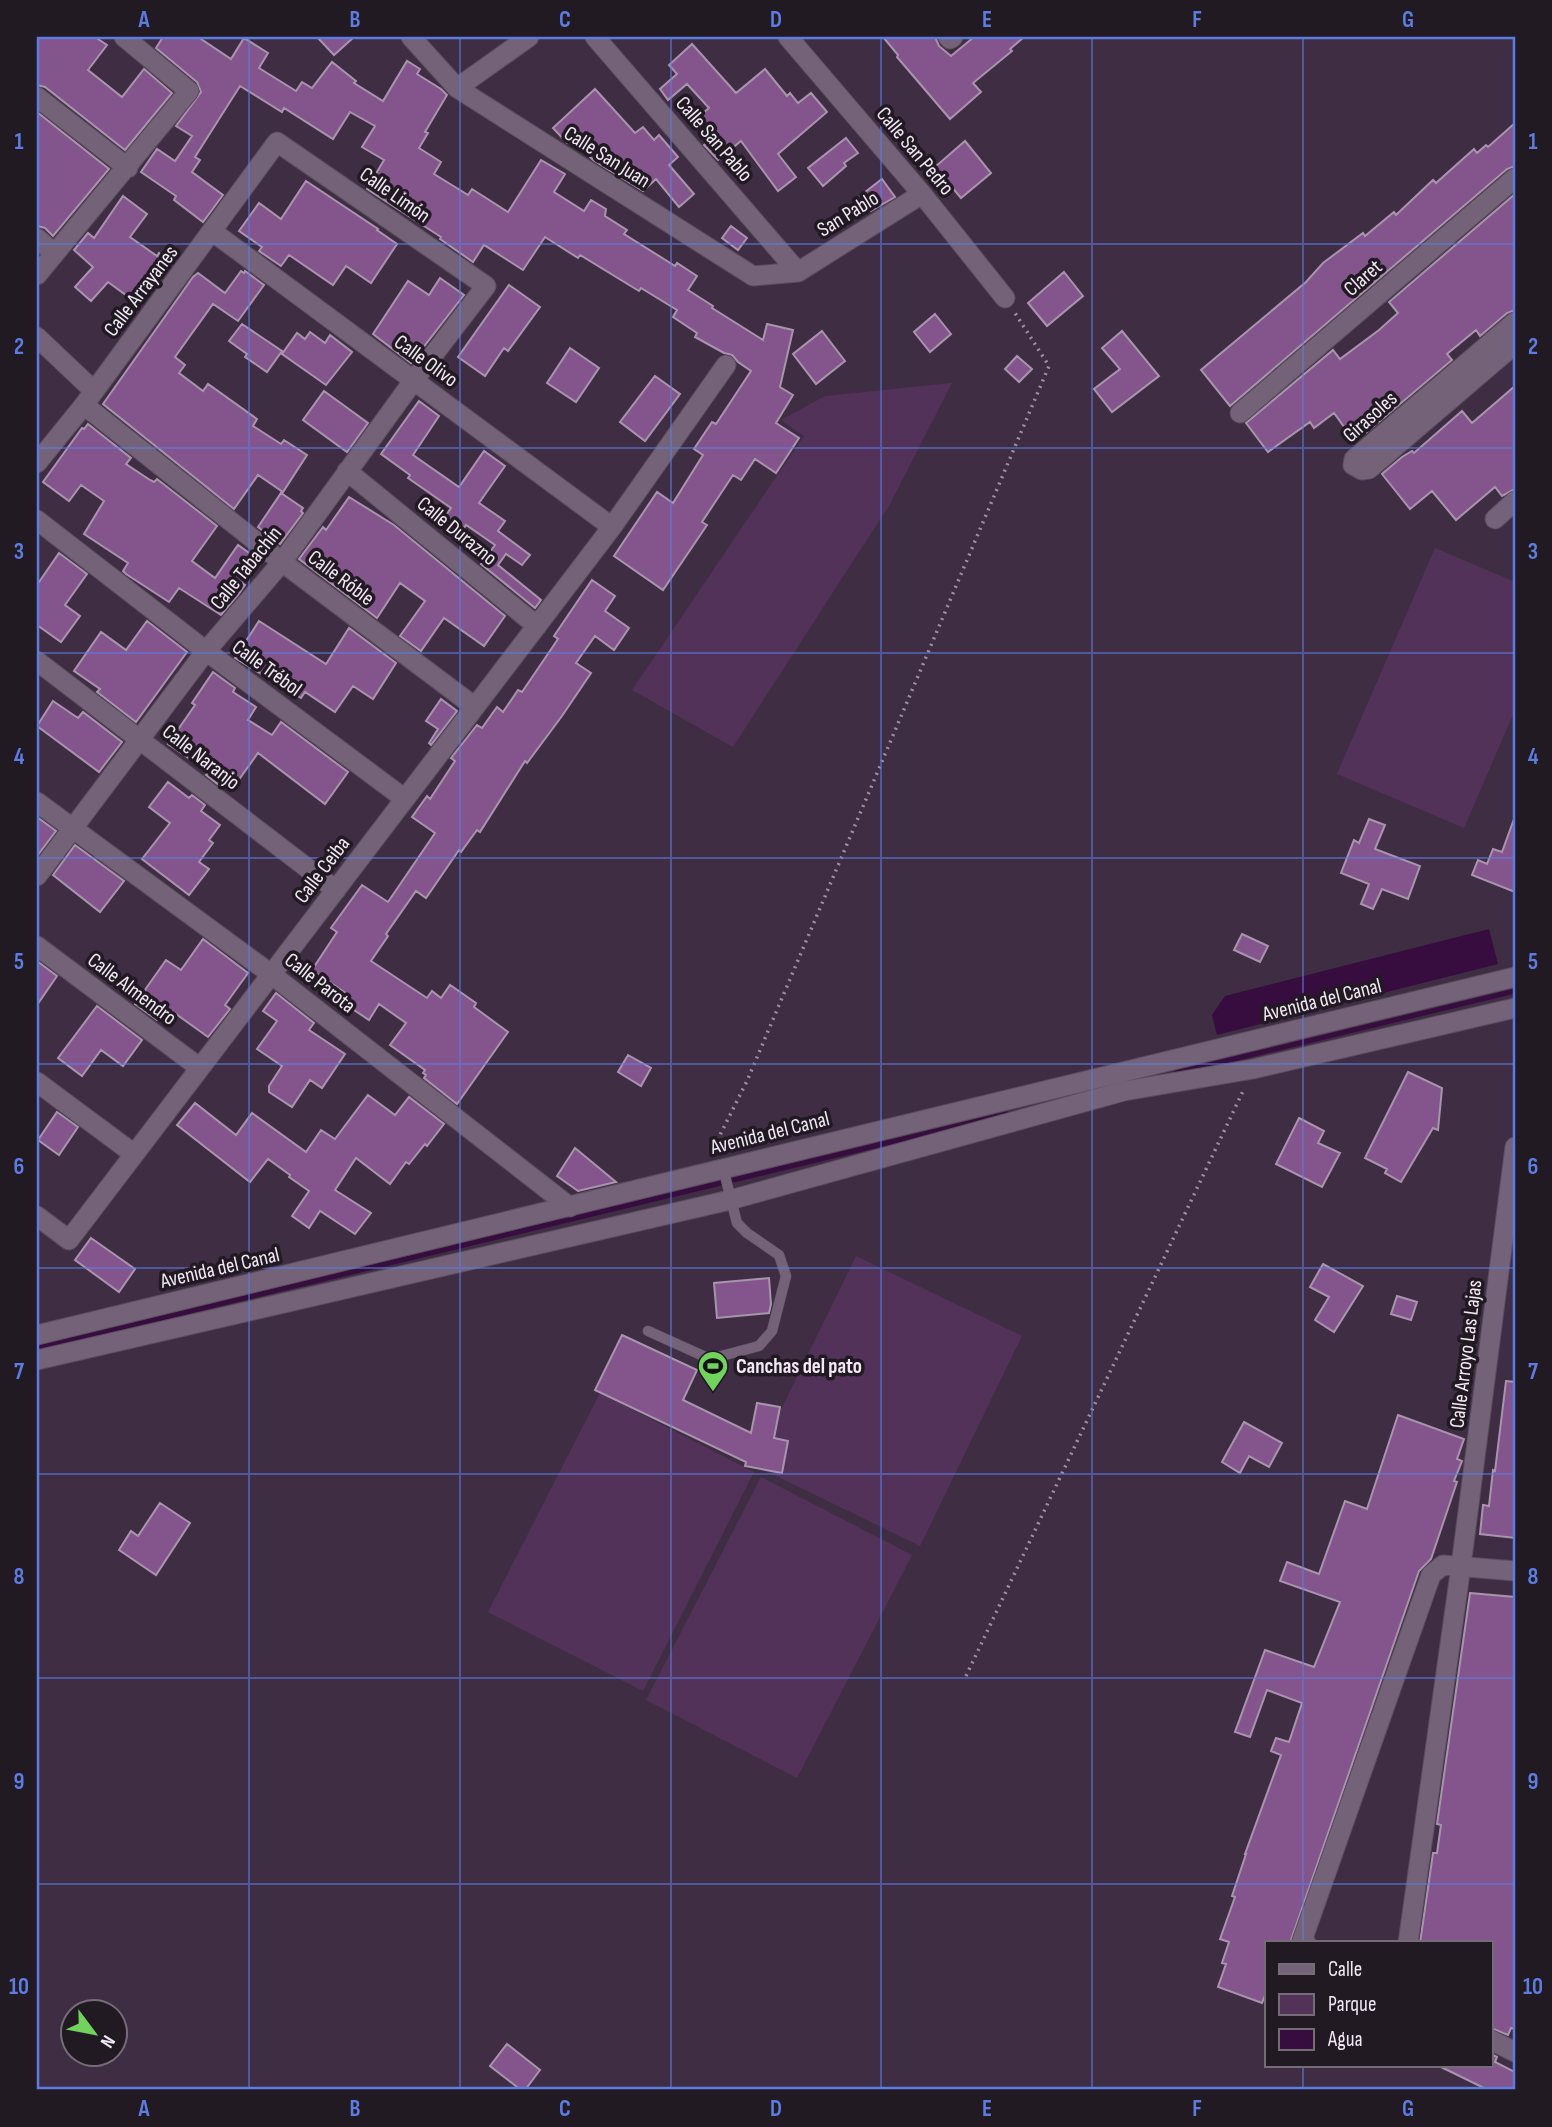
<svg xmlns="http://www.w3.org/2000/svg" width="1552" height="2127" viewBox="0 0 1552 2127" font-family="'Sofia Sans Condensed',sans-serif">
	<rect width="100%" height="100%" fill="#3f2e43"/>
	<!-- green -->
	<path fill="#523259" d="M952,383L890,504L733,747L632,690L804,436L781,420L825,396Z
		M1435,548L1515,582V710L1464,828L1337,774Z
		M856,1256L1022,1336L920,1546L754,1465Z
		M600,1393L754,1472L643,1691L488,1612Z
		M761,1477L912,1555L797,1778L646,1700Z"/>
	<!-- water -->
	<path fill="#370c3f" d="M1489,929L1498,964L1217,1035L1212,1015L1225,996Z"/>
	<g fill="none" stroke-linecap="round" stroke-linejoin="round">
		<!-- stream -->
		<path stroke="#370c3f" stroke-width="5" d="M1176,1073L1515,991
			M37,1348L1007,1114"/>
	</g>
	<!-- building -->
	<path fill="#83558c" stroke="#a994ad" stroke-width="2" d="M37,37H95L107,45L88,70L122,97L144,69L172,93L125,150L45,87L37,85Z
		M163,37H198L231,59L244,38L268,53L259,68L296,91L302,82L312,88L332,62L356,81L354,83L383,101L407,61L420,69L417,74L441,89L447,95L425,132L428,133L419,148L441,162L434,174L468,195L472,189L508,212L541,160L565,174L554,192L584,211L591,200L606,209L605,216L627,230L624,234L675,266L677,263L697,276L688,290L713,306L712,308L763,340L767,324L793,330L780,387L793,395L776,423L799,438L776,473L755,459L741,480L733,475L702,522L707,525L663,590L614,556L657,492L673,503L703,455L694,449L712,422L716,424L751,371L738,362L732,355L724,353L695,337L697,333L673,317L677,310L641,288L639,291L580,255L578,258L545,237L523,270L484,245L473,262L440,239L441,237L367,189L384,160L362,147L375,126L350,112L333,139L284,108L282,112L240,86L195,157L200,160L192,172L223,195L203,222L174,200L176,196L141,172L157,149L175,161L192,136L176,126L201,92L197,82L156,48Z
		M317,37H354L334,55Z
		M883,37H935L939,46L951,56L974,37H1024L1010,49L1012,51L973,83L981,92L950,119L897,57L898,55Z
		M692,44L736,93L765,69L787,96L790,93L798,103L811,93L827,112L778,154L796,177L778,191L741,141L718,160L704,145L712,138L696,119L709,108L687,84L668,100L660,89L677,74L669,65Z
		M595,89L635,133L643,127L654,140L659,135L678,157L669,165L694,194L679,207L656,179L643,191L593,160L572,139L567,143L553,128Z
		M37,112L109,169L53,236L45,228L37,226Z
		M1515,123V166L1507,169L1230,406L1201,370L1306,282L1323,263L1363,233L1365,236L1394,212L1396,215L1433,180L1436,183L1474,149L1477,153L1486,145L1488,147Z
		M846,138L858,153L844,163L846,166L823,186L808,168Z
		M965,141L991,173L961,198L935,167Z
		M882,179L895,197L871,211L860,196Z
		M306,181L378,229L377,230L397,244L371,283L346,266L333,285L289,255L281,266L259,251L262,247L239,231L259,203L281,219Z
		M1515,194V310L1507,313L1480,336L1476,330L1447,354L1452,360L1355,442L1334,413L1314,428L1310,422L1268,452L1246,423L1333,350L1340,359L1379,330L1398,313L1389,302Z
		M123,196L147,214L130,237L157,256L159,253L173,263L157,284L150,279L134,301L108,282L91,301L75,287L93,267L74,250L88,233L94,238Z
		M731,226L747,238L738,250L722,238Z
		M241,271L244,273L245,271L264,285L238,321L213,304L175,357L185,365L179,373L203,391L208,384L257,419L253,426L281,444L284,440L307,455L283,492L258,475L234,509L103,404L193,277L198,273L225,293Z
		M1064,272L1083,296L1047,326L1028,303Z
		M440,278L464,295L411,363L373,334L408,281L429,295Z
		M509,285L540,307L508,351L504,348L485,376L458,357Z
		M935,314L951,334L930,352L914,332Z
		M242,324L282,351L267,372L245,357L247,354L229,341Z
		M822,331L845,361L816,384L793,354Z
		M1122,331L1159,376L1112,412L1094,389L1120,369L1102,348Z
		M310,332L325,343L330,335L352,352L326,385L282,354L297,333L305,339Z
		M570,348L599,368L576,402L547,383Z
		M1017,356L1032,369L1019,382L1005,369Z
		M655,376L680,394L645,441L620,422Z
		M1515,386V489L1502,496L1495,487L1456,520L1432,491L1410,509L1382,474L1402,457L1412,451L1414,453L1462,411L1472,423Z
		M324,391L368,423L347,452L303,420Z
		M419,401L439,416L413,455L459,487L484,451L505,466L479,503L505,521L498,531L530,555L522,565L506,554L498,565L541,600L535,608L481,564L495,545L466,525L462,531L444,518L451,508L408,478L410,475L381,454Z
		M88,424L131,458L126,464L150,480L154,482L157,479L217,526L192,561L215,578L238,545L259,560L242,583L245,585L238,595L221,615L179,588L169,602L126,574L123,571L128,563L84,534L104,501L81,485L69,501L43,482L82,428L84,429Z
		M281,493L303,508L301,511L303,513L280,544L258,527Z
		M349,497L394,525L505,616L484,646L444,618L421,651L400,636L425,601L400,583L377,618L299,559L323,527L326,530Z
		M59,553L87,574L65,605L80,616L61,642L37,625V585Z
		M592,580L615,596L605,611L629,628L614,650L595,636L576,663L591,673L562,716L527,763L525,761L480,832L477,830L461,852L459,850L426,898L416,891L386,934L388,936L371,961L427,998L432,991L441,998L450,985L476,1003L474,1007L508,1032L457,1104L424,1078L426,1075L423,1073L425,1070L390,1045L406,1023L379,1004L369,1020L342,1002L347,994L312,970L337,932L331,928L362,885L388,902L435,833L412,817L427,796L430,799L455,761L451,758L477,725L482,728L497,707L503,712L518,690L522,692L558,639L554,636Z
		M147,621L187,652L136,722L97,692L100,689L74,671L101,632L126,650Z
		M259,621L326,664L349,628L396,663L373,699L353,686L335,712L305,692L301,698L235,658Z
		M213,672L235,688L233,692L256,707L248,720L272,735L281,722L348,772L325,804L258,753L233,788L223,782L220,786L206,775L209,772L168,744L195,705L192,703Z
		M441,699L457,711L431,745L429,743L438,729L426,721Z
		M53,701L78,718L83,712L122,742L99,772L37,726Z
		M168,782L189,798L192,795L205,805L201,811L220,825L209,840L213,843L199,862L209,869L189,895L142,859L170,823L149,807Z
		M37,817L56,831L37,856Z
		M1369,819L1385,825L1375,849L1420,866L1408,899L1382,889L1373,909L1361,904L1369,884L1341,873L1354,840L1359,843Z
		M1514,819L1515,820V892L1472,875L1478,860L1487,864L1493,849L1502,852Z
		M75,845L124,881L100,912L53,875Z
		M1242,934L1268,946L1260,962L1234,950Z
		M203,939L248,973L225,1005L230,1009L208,1037L169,1009L157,1020L135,1004L166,960L181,970Z
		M37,961L57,976L37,1005Z
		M276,993L314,1023L309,1030L345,1054L322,1088L310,1080L292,1107L269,1092V1086L282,1066L257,1049L277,1021L263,1011Z
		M97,1006L142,1040L123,1066L101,1050L82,1076L58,1058Z
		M628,1055L651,1068L641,1086L618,1072Z
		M1408,1072L1442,1088L1438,1130L1433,1128L1401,1182L1385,1173L1387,1169L1365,1158Z
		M368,1095L395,1115L409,1097L444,1124L427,1146L425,1144L409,1164L406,1162L390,1184L356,1158L335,1190L371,1213L355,1234L320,1211L309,1228L292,1216L309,1191L289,1177L290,1175L268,1159L250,1182L177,1125L195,1103L236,1135L252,1113L306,1152L321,1130L335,1139Z
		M57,1112L78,1127L59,1155L38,1140Z
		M1299,1118L1324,1131L1318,1143L1340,1153L1322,1187L1276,1164Z
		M575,1148L616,1182L578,1191L557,1176Z
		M91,1238L135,1269L119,1292L75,1260Z
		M1323,1264L1363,1286L1334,1332L1315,1320L1329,1297L1310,1287Z
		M769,1278L771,1304L769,1313L717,1318L714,1283Z
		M1397,1296L1417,1302L1411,1320L1391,1314Z
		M622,1335L697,1370L683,1400L751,1433L757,1403L780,1407L774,1438L788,1441L782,1473L745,1466L746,1462L595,1390Z
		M1506,1381L1515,1382V1538L1480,1534L1483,1505L1489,1506L1493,1470L1495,1471Z
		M1398,1415L1464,1439L1457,1459L1462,1461L1454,1481L1457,1482L1431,1559L1419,1571L1290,1943H1267V1990L1262,2003L1218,1987L1226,1964L1222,1963L1229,1942L1220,1939L1235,1897L1232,1896L1246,1854H1245L1281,1755L1271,1751L1276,1738L1289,1742L1302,1703L1267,1690L1250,1737L1235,1732L1265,1650L1314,1667L1340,1602L1280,1581L1287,1562L1319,1574L1345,1501L1367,1509Z
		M1244,1422L1282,1443L1269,1467L1249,1456L1240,1473L1222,1462Z
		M160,1503L190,1523L156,1575L119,1550L131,1531L138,1536Z
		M1470,1593L1515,1597V2029L1511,2028L1508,2035L1491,2028V1943H1420L1433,1853H1437L1441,1825L1437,1824Z
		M507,2044L540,2070L525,2090H521L490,2066Z
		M1491,2054L1497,2057L1495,2062L1515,2072V2090H1488L1439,2066H1491Z"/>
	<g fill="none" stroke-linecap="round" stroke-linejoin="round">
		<!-- service casing -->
		<g stroke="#5b4d5e" stroke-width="11">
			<path id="service" d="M648,1331L710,1359L759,1346L772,1331L786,1276L779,1255L747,1233L737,1223L723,1168"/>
		</g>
		<!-- minor casing -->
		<g stroke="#5b4d5e" stroke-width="21">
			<path id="minor" d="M411,37L457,88L753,276L798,272L922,194
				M595,37L798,272
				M788,37L922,194L1005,298
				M948,37L950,39L953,37
				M457,88L529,37
				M37,97L128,168
				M213,232L612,527
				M37,238L54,253
				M37,275L189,91L124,37
				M1515,322L1360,454L1354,459L1353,465L1362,470L1369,469L1515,344
				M37,337L94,391
				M84,405L282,562L475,707
				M1240,413L1515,178
				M37,463L84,405L277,142L486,286L414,380L282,562L206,651L37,876
				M347,471L537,626
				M1495,519L1515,501
				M37,520L206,651L405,799
				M37,661L336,890
				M37,802L271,974L570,1207
				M37,946L200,1068
				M37,1082L134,1154
				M37,1216L69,1240L612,527L726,365
				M37,1360L730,1200L1124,1091L1253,1069L1515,1008
				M1306,1943L1302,1941L1431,1575L1443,1565L1515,1571
				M1408,1943L1461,1566L1515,1147
				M1491,2040L1515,2052"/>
		</g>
		<!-- tertiary casing -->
		<g stroke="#5b4d5e" stroke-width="21">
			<path id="tertiary" d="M37,1335L1515,977"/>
		</g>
		<!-- path -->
		<path stroke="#9d8fa0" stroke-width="3.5" stroke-dasharray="2 5" stroke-linecap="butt" d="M711,1153L747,1081L1049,366L1015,313
			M966,1676L1244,1089"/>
		<!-- service -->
		<use href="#service" stroke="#746278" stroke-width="10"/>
		<!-- minor -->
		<use href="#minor" stroke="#746278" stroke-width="19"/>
		<!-- tertiary -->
		<use href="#tertiary" stroke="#746278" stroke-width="19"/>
	</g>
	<!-- grid -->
	<path fill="none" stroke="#5d7ce1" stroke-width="2" stroke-opacity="0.55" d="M249,37V2090M460,37V2090M671,37V2090M881,37V2090M1092,37V2090M1303,37V1943M37,244H1515M37,448H1515M37,653H1515M37,858H1515M37,1064H1515M37,1268H1515M37,1474H1515M37,1678H1515M37,1884H1515M1303,2066V2090"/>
	<!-- icons -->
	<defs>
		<g id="stadium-pin" transform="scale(1.575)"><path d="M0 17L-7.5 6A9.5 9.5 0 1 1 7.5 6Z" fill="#71d35e" stroke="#211a23"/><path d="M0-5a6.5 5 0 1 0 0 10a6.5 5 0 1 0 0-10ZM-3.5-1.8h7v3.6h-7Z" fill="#111"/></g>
	</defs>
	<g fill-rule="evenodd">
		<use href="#stadium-pin" x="713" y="1366"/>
	</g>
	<g text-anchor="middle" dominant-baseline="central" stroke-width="7" stroke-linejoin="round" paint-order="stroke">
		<!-- street labels -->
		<g font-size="21" fill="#f3e8f5" stroke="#211a23">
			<text transform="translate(714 139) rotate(49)">Calle San Pablo</text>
			<text transform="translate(915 151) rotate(50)">Calle San Pedro</text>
			<text transform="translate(607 157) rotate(32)">Calle San Juan</text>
			<text transform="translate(395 195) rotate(35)">Calle Limón</text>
			<text transform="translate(848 214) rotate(-32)">San Pablo</text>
			<text transform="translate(1363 278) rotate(-41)">Claret</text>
			<text transform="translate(141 291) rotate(-53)">Calle Arrayanes</text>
			<text transform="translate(426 361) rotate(36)">Calle Olivo</text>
			<text transform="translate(1370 417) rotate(-42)">Girasoles</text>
			<text transform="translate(457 531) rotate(39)">Calle Durazno</text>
			<text transform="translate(246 568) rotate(-51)">Calle Tabachín</text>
			<text transform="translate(341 578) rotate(37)">Calle Róble</text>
			<text transform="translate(267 668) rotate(36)">Calle Trébol</text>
			<text transform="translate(201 757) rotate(38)">Calle Naranjo</text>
			<text transform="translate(322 870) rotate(-53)">Calle Ceiba</text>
			<text transform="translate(320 983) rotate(38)">Calle Parota</text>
			<text transform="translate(132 989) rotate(37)">Calle Almendro</text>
			<text transform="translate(1322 1000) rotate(-14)">Avenida del Canal</text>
			<text transform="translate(770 1133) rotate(-14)">Avenida del Canal</text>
			<text transform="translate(220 1268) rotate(-13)">Avenida del Canal</text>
			<text transform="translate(1466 1354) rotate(-83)">Calle Arroyo Las Lajas</text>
		</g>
		<!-- poi labels -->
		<g font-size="21" font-weight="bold" fill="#f3e8f5" stroke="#211a23" text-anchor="start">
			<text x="736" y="1366">Canchas del pato</text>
		</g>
	</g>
	<!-- border -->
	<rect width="1552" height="2127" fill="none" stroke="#211a23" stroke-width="77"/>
	<!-- legend -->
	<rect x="1265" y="1941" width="228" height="126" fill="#211a23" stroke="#756c77" stroke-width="2"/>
	<rect x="1279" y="1964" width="35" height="10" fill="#746278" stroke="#756c77" stroke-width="2"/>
	<text x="1328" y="1976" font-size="21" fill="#f3e8f5">Calle</text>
	<rect x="1279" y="1994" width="35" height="21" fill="#523259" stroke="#756c77" stroke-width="2"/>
	<text x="1328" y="2011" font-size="21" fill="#f3e8f5">Parque</text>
	<rect x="1279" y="2029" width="35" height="21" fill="#370c3f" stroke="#756c77" stroke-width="2"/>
	<text x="1328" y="2046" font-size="21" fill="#f3e8f5">Agua</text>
	<!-- north arrow -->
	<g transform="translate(94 2033) rotate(122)"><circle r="33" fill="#211a23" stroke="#756c77" stroke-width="2"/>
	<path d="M0-5L12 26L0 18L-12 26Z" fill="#71d35e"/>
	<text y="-10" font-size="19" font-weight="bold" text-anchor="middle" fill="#f3e8f5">N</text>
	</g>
	<rect x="38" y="38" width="1476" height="2050" fill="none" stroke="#5d7ce1" stroke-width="2.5"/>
	<g font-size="23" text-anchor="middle" font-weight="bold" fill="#5d7ce1">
		<text x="144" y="27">A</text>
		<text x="355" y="27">B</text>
		<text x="565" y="27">C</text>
		<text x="776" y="27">D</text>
		<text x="987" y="27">E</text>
		<text x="1197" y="27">F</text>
		<text x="1408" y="27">G</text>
		<text x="19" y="149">1</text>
		<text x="1533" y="149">1</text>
		<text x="19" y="354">2</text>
		<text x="1533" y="354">2</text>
		<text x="19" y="559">3</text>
		<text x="1533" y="559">3</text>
		<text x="19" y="764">4</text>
		<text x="1533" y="764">4</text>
		<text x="19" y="969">5</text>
		<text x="1533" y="969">5</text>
		<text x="19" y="1174">6</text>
		<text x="1533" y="1174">6</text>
		<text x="19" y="1379">7</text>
		<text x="1533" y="1379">7</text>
		<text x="19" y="1584">8</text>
		<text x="1533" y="1584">8</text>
		<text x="19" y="1789">9</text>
		<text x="1533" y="1789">9</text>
		<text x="19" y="1994">10</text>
		<text x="1533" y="1994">10</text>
		<text x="144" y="2116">A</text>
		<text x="355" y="2116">B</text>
		<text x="565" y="2116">C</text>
		<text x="776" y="2116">D</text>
		<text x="987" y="2116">E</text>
		<text x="1197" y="2116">F</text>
		<text x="1408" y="2116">G</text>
	</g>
</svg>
